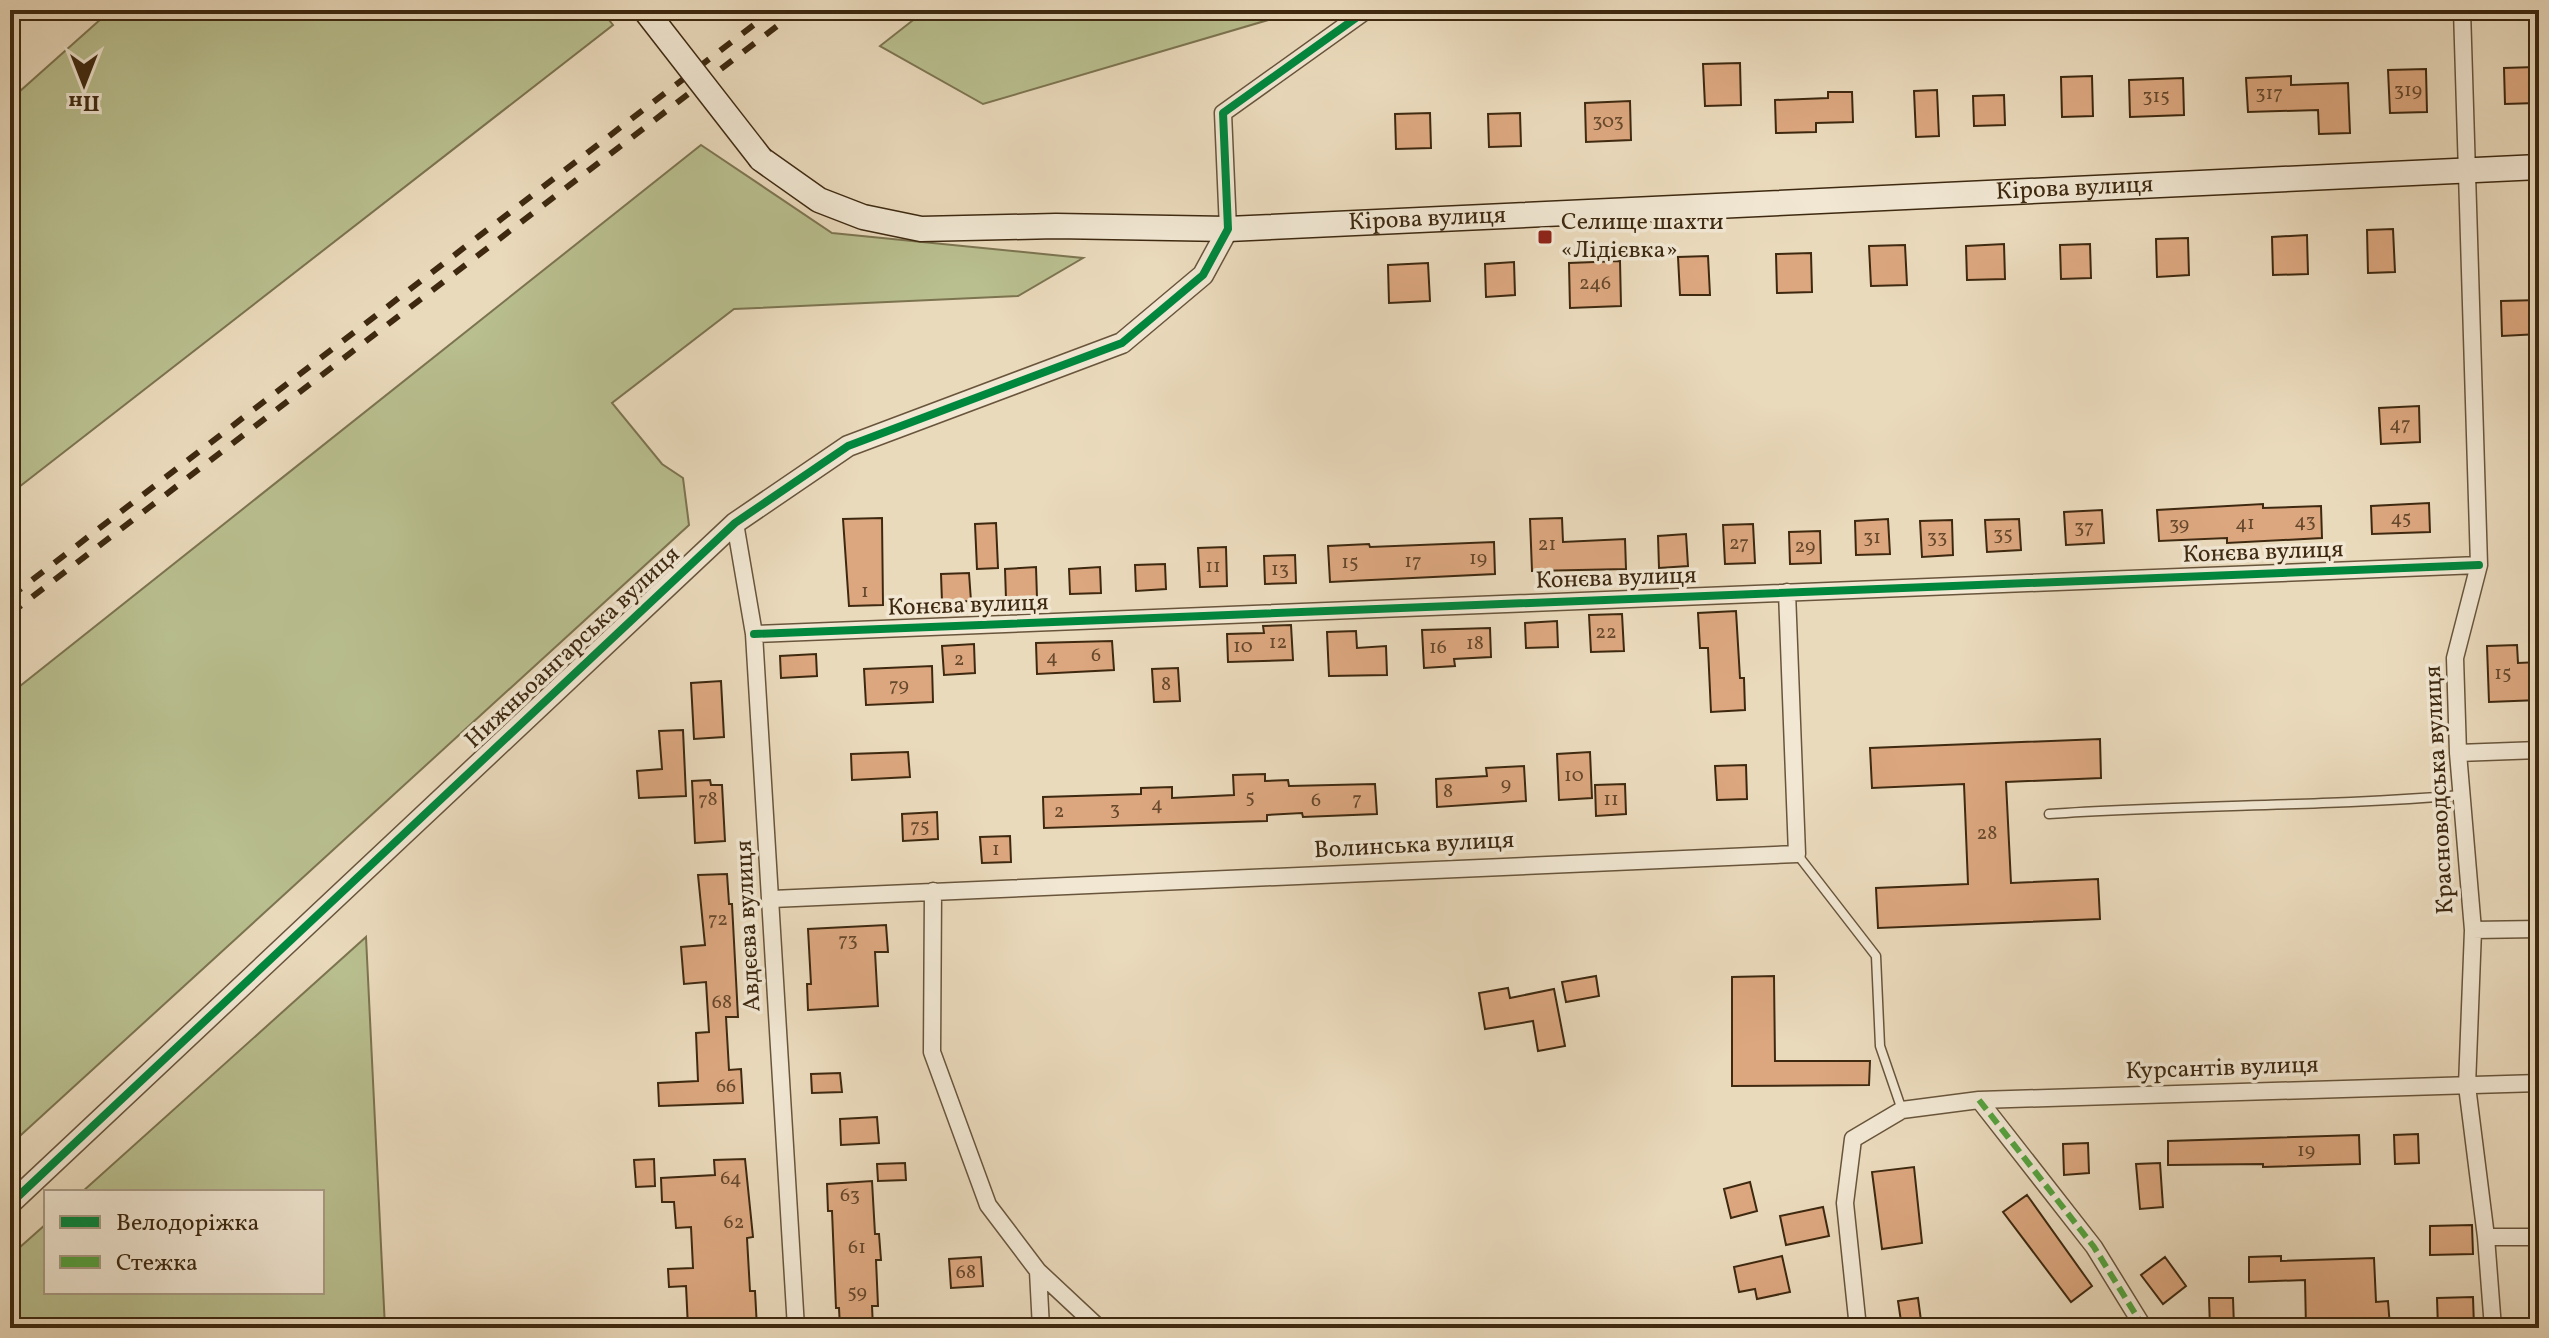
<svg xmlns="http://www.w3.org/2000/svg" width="2549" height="1338" viewBox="0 0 2549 1338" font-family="Vollkorn,serif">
	<rect width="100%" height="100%" fill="#eadabc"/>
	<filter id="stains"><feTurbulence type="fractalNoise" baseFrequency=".0025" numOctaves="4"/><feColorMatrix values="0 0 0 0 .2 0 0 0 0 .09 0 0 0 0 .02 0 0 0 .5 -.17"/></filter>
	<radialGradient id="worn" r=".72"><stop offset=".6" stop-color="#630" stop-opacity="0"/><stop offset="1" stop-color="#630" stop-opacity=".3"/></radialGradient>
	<!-- green -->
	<path fill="#b9bf8f" stroke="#7c7450" stroke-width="2" d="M111,10H601L613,25L10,494V100Z
		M926,10H1302L983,104L880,46Z
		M701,145L832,233L1083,258L1018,296L734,309L612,403L662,464L683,478L689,525L10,1145V694Z
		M366,937L385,1328H10V1256L46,1224V1292H322V1192H82Z"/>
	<!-- building -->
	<path fill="#dca77f" stroke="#3e2910" stroke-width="2" d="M1740,63L1741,105L1705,106L1703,64Z
		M2535,67L2536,103L2505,104L2504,68Z
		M2426,69L2427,112L2390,113L2388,70Z
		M2092,76L2093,116L2062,117L2061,77Z
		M2291,76V85L2348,83L2350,133L2319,134L2318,110L2248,112L2246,78Z
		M2183,78L2184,115L2130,117L2129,80Z
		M1937,90L1939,136L1916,137L1914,91Z
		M1828,92H1852L1853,122L1816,123V132L1776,133L1775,100L1828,98Z
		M2004,95L2005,125L1974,126L1973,96Z
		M1630,101L1631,140L1586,142L1585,103Z
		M1430,113L1431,148L1396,149L1395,114Z
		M1520,113L1521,146L1489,147L1488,114Z
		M2393,229L2395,272L2368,273L2367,230Z
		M2307,235L2308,274L2273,275L2272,237Z
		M2188,238L2189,275L2157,277L2156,239Z
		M2004,244L2005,279L1967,280L1966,246Z
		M2090,244L2091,278L2061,279L2060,245Z
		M1905,245L1907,285L1871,286L1869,246Z
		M1811,253L1812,292L1777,293L1776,254Z
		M1708,256L1710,295H1680L1678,257Z
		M1620,261L1621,306L1570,308L1569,263Z
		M1514,262L1515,295L1486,297L1485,264Z
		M1428,263L1430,301L1389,303L1388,265Z
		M2539,300V334L2502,336L2501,301Z
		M2419,406L2420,442L2381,444L2379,408Z
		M2429,503L2430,532L2372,534L2371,506Z
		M2263,504V508L2321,506L2322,538L2227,543V538L2159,541L2157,510Z
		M2102,510L2104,543L2066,545L2064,512Z
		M882,518L883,605L849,606L843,519Z
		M1562,518L1563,542L1625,539L1626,569L1532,571L1530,519Z
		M1888,519L1890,554L1856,555L1855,521Z
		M2019,519L2021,550L1987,552L1985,520Z
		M1952,520L1953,555L1922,557L1920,521Z
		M996,523L998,568L977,569L975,524Z
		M1753,524L1755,563L1725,564L1723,525Z
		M1820,531L1821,563L1790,564L1789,532Z
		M1686,534L1688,566L1659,568L1658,536Z
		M1494,542L1495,574L1330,582L1328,546L1369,544L1370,547Z
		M1226,547L1227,586L1200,587L1198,548Z
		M1295,555L1296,583L1265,584L1264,556Z
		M1165,564L1166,589L1136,591L1135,565Z
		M1036,567L1037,598L1006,599L1005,569Z
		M1100,567L1101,593L1070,594L1069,569Z
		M969,573L971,601L942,602L941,574Z
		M1736,611L1740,678H1744L1745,710L1711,712L1708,648H1700L1698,613Z
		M1622,614L1624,651L1591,652L1589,615Z
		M1557,621L1558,647L1526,648L1525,623Z
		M1291,625L1293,660L1228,662L1227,634L1264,633L1263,626Z
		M1490,628L1491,657L1454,659L1455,666L1424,668L1422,630Z
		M1356,631L1357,648L1386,646L1387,675L1329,676L1327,632Z
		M1112,641L1114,670L1037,674L1036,643Z
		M974,644L975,673L944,675L942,646Z
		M2517,645L2518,663L2539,662V700L2489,702L2487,646Z
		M816,654L817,676L781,678L780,656Z
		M932,666L933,702L866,705L864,669Z
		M1178,668L1180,701L1154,702L1152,669Z
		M721,681L724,737L694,739L691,683Z
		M683,730L686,796L639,798L637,771L662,769L659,731Z
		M2100,739L2101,778L2006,782L2011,883L2098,879L2100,919L1878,928L1876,888L1968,884L1964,784L1872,788L1870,748Z
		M908,752L910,777L852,780L851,754Z
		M1590,752L1592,798L1559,800L1557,754Z
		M1746,765L1747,799L1717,800L1715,766Z
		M1524,766L1526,801L1437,807L1436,779L1487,776L1486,768Z
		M1265,774V781L1288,780L1289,786L1375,784L1377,814L1303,817L1302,813L1267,815V821L1044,828L1043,797L1141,794V788L1172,787V798L1234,795L1233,775Z
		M710,780L711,785H722L725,841L695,843L692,781Z
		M1625,784L1626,814L1596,816L1595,785Z
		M937,812L938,839L903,841L902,814Z
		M1010,836L1011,862L982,863L980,837Z
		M727,874L729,904H732L738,1017H726L729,1070L741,1069L743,1103L659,1106L658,1083L698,1081L696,1033L709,1032L706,982L684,984L681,947L705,945L698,875Z
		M886,925L888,952H875L878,1006L808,1010L807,984H811L808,929Z
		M1596,976L1599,996L1566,1002L1562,982Z
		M1774,976L1775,1061H1870L1869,1085L1732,1086V977Z
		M1508,988L1510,998L1554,989L1565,1046L1538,1051L1533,1021L1485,1029L1479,993Z
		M840,1073L842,1092L812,1093L811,1074Z
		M877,1117L879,1143L841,1145L840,1119Z
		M2418,1134L2419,1163L2395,1164L2394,1135Z
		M2359,1135L2360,1164L2263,1167V1164L2168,1165V1141Z
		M2088,1143L2089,1173L2064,1175L2063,1144Z
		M654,1159L655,1186L636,1187L634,1160Z
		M745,1159L753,1237L747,1238L750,1291H755L757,1328H688L686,1286L669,1287L668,1269L693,1268L691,1227L676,1228L674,1202H662L661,1178L715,1175L714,1160Z
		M905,1163L906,1180L878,1181L877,1164Z
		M2160,1163L2163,1207L2140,1209L2136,1164Z
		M1914,1167L1922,1243L1882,1249L1872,1172Z
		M872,1181L875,1234H879L881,1260H876L878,1306H872L873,1328H840L839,1308H836L832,1211H828L827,1184Z
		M1750,1182L1757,1211L1731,1218L1724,1189Z
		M2027,1195L2092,1286L2071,1302L2003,1212Z
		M1823,1207L1829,1236L1786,1245L1780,1216Z
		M2472,1225L2473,1254L2430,1255V1226Z
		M1782,1256L1790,1292L1757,1299L1755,1289L1739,1292L1734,1267Z
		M2281,1256V1261L2374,1258L2376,1302L2388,1301L2390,1327L2306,1328L2305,1280L2249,1282V1257Z
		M981,1257L983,1286L951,1288L949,1259Z
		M2165,1257L2186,1286L2163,1304L2141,1275Z
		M2473,1297L2474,1327L2438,1328L2437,1298Z
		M1918,1298L1922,1328H1902L1898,1301Z
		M2209,1298H2233L2234,1327L2210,1328Z"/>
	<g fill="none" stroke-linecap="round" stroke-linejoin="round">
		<!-- service casing -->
		<g stroke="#69553b" stroke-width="11">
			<path id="service" d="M2049,814C2186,804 2324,807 2461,795
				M1797,854L1876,956L1880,1046L1902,1110"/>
		</g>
		<!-- minor casing -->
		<g stroke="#69553b" stroke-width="19">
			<path id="minor" d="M2462,10L2479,565L2455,658L2458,753L2473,930L2467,1086L2486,1237L2493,1328
				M1228,229L1223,113L1367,10
				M735,523L754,634L796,1328
				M754,634L2479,565
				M2458,753L2539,750
				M933,891L932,1052L988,1205L1038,1271L1041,1328
				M772,899L1797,854L1787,592
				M2473,930L2539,929
				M1979,1100L2094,1247L2144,1328
				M2486,1237H2539
				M1038,1271L1099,1328
				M1858,1328L1845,1203L1853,1139L1902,1110L1979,1100L2539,1083"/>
		</g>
		<!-- tertiary casing -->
		<g stroke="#69553b" stroke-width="23">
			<path id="tertiary" d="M10,1204L735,523L848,446L1122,343L1203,275L1228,229"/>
		</g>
		<!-- secondary casing -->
		<g stroke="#3e2910" stroke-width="27">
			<g id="secondary">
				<path id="s1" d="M761,159L819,200L863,217L921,229L1056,226L1228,229L2539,167"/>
			</g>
		</g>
		<!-- service -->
		<use href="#service" stroke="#f1e7d3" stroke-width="8"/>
		<!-- minor -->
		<use href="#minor" stroke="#f1e7d3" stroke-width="16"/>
		<!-- tertiary -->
		<use href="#tertiary" stroke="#f1e7d3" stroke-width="20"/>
		<!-- secondary -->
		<use href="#secondary" stroke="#f1e7d3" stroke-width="24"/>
		<!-- rail -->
		<path stroke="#3e2910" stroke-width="6" stroke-dasharray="14 14" stroke-linecap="butt" d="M10,597L773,10
			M10,614L798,10"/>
		<!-- secondary-bridge casing -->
		<g stroke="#3e2910" stroke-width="27" stroke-linecap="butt">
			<path id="secondary-bridge" d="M645,10L761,159"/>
		</g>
		<!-- secondary-bridge -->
		<use href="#secondary-bridge" stroke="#f1e7d3" stroke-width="24"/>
		<!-- quiet -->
		<path stroke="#54a33f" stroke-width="6" stroke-dasharray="12 6" stroke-linecap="butt" d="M1979,1100L2094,1247L2144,1328"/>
		<!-- cycleway casing -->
		<g stroke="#f1e7d3" stroke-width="13">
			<path id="cycleway" d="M754,634L2479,565
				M10,1204L735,523L848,446L1122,343L1203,275L1228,229L1223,113L1367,10"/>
		</g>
		<!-- cycleway -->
		<use href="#cycleway" stroke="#00873e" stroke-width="8"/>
	</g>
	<!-- markers -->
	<rect fill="#8f2418" stroke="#f1e7d3" stroke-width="3" x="1537" y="229" width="16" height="16" rx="4"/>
	<g text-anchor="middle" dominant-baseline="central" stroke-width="7" stroke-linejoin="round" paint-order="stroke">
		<!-- number labels -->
		<g font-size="20" fill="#66482c">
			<text x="2408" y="91">319</text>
			<text x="2269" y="94">317</text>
			<text x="2156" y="97">315</text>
			<text x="1608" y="122">303</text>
			<text x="1595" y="284">246</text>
			<text x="2400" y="425">47</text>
			<text x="2401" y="519">45</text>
			<text x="2305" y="522">43</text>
			<text x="2245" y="524">41</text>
			<text x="2179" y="525">39</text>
			<text x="2084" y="528">37</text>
			<text x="2003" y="535">35</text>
			<text x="1872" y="538">31</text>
			<text x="1937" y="538">33</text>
			<text x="1739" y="544">27</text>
			<text x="1547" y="545">21</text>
			<text x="1805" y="547">29</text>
			<text x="1478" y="559">19</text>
			<text x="1413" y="562">17</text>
			<text x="1350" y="563">15</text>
			<text x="1213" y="567">11</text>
			<text x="1280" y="570">13</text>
			<text x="865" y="592">1</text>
			<text x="1606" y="633">22</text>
			<text x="1278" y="643">12</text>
			<text x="1475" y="644">18</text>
			<text x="1243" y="647">10</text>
			<text x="1438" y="648">16</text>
			<text x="1096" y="656">6</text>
			<text x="1052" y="658">4</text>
			<text x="959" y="660">2</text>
			<text x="2503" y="674">15</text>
			<text x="1166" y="685">8</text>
			<text x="899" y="686">79</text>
			<text x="1574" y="776">10</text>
			<text x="1506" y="785">9</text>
			<text x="1448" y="792">8</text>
			<text x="1250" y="798">5</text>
			<text x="708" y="800">78</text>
			<text x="1357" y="800">7</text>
			<text x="1611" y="800">11</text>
			<text x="1316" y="801">6</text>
			<text x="1157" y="805">4</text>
			<text x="1115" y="810">3</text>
			<text x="1059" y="812">2</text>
			<text x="920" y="827">75</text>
			<text x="1987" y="834">28</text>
			<text x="996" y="850">1</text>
			<text x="718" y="920">72</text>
			<text x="848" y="941">73</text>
			<text x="722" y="1003">68</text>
			<text x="726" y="1087">66</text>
			<text x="2306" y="1151">19</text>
			<text x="731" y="1179">64</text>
			<text x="850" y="1196">63</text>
			<text x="734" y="1223">62</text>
			<text x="857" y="1248">61</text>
			<text x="966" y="1273">68</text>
			<text x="857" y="1293">59</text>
		</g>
		<!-- street labels -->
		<g font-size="24" fill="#3e2910" stroke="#f1e7d3">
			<text stroke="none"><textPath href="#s1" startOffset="1332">Кірова вулиця</textPath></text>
			<text stroke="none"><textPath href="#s1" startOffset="684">Кірова вулиця</textPath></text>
			<text transform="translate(2263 553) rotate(-2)">Конєва вулиця</text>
			<text transform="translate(1616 579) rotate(-2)">Конєва вулиця</text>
			<text transform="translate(968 606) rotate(-2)">Конєва вулиця</text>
			<text transform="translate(573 648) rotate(-43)">Нижньоангарська вулиця</text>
			<text transform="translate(2440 790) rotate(-93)">Красноводська вулиця</text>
			<text transform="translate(1414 846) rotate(-3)">Волинська вулиця</text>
			<text transform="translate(749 926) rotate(-93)">Авдєєва вулиця</text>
			<text transform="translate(2222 1069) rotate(-2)">Курсантів вулиця</text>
		</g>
		<!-- poi labels -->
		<g font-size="24" fill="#3e2910" stroke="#f1e7d3" text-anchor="start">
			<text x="1561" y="223">Селище шахти<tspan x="1561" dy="28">«Лідієвка»</tspan></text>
		</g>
	</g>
	<!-- margin -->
	<rect width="2549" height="1338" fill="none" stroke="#eadabc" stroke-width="40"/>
	<rect x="12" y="12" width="2525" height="1314" fill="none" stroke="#3e2910" stroke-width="4"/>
	<rect x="20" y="20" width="2509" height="1298" fill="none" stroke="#3e2910" stroke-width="2"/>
	<!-- legend -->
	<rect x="44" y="1190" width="280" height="104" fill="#f1e7d3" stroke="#a99b85" stroke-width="2"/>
	<rect x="60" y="1216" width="40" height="12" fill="#00873e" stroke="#a99b85" stroke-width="2"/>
	<text x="116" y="1230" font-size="24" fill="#3e2910">Велодоріжка</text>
	<rect x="60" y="1256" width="40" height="12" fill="#54a33f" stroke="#a99b85" stroke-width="2"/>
	<text x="116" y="1270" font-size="24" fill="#3e2910">Стежка</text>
	<!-- north arrow -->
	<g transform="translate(84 84) rotate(180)" stroke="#f1e7d3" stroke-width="6" paint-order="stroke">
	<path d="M0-6L14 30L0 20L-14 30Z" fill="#3e2910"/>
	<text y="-12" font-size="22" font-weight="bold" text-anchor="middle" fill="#3e2910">Пн</text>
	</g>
	<rect width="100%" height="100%" filter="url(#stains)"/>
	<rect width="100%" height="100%" fill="url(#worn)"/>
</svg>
